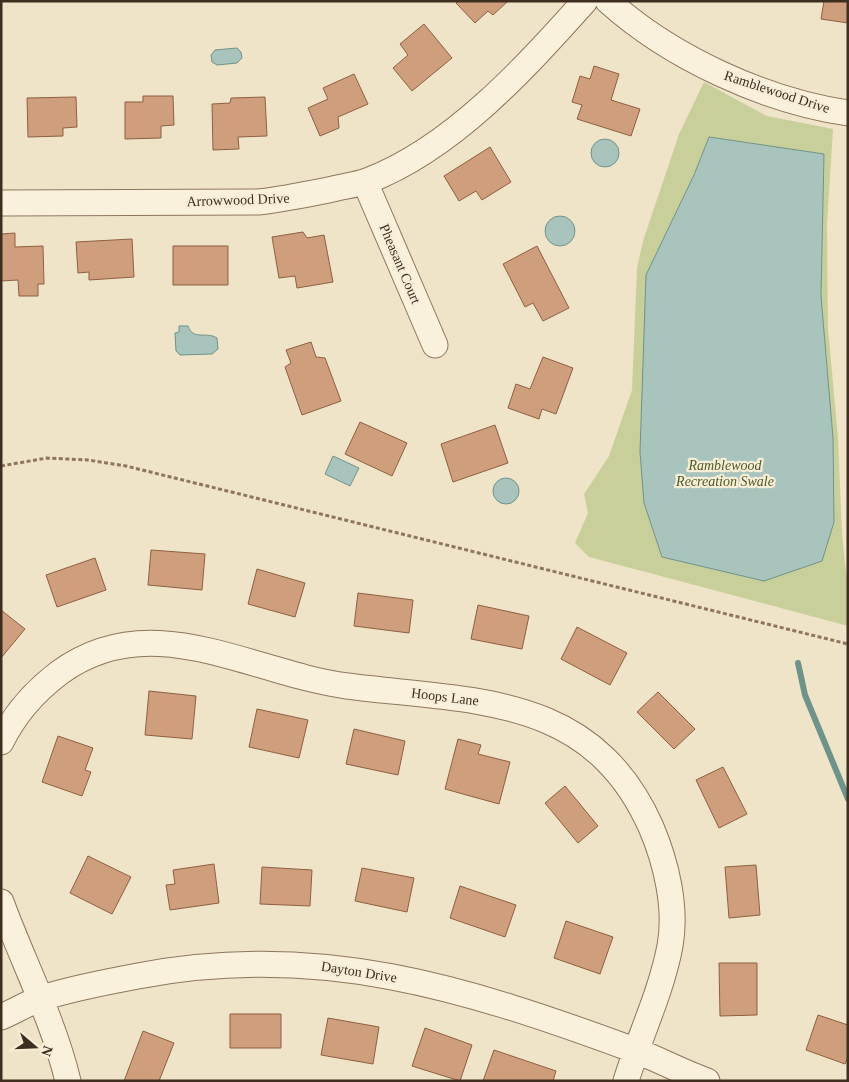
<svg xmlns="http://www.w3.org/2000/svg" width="849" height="1082" viewBox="0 0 849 1082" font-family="'Times New Roman',serif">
	<rect width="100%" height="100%" fill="#f0e4c8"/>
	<!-- green -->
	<path fill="#c9cf9b" d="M704,82L767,116L833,129L827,224L828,328L838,437L842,534L848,590V626L589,557L575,543L588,513L584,494L609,456L632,390L637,268L643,241L679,134Z"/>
	<!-- water -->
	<path fill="#a9c4bc" stroke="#6f938a" d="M237,48L241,52L242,58L237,63L217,65L212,62L211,55L215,50Z
		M709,137L824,154L821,296L833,438L834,522L822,561L764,581L662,557L644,503L640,452L646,275L694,175Z
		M591 153a14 14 0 1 1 28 0a14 14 0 1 1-28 0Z
		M545 231a15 15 0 1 1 30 0a15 15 0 1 1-30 0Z
		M179,326H188C193,341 206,331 217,338L218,349L212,354L180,355L176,351L175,333L179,332Z
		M333,456L359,468L350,486L325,474Z
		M493 491a13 13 0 1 1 26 0a13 13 0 1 1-26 0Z"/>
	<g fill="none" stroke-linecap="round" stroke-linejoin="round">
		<!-- stream -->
		<path stroke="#6f938a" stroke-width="6" d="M798,663L805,695L848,799"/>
	</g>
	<!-- building -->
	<path fill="#cf9f7d" stroke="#8d5f41" d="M458,1H508L493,15L488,11L475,23L456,3Z
		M824,1H848V23L821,19Z
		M424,24L452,58L412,91L393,68L408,55L400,44Z
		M594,66L619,74L611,100L640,109L631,136L577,119L582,105L572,102L580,76L590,79Z
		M354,74L368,104L338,117L339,128L320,136L308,108L328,99L323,88Z
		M143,96H173L174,125L161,126V138L125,139V102H143Z
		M76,97L77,127L63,128V136L28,137L27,98Z
		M265,97L267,136L238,137L239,149L213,150L212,104L230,103L231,98Z
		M490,147L511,182L482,200L476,191L459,201L444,176Z
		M303,232L307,238L324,235L333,282L297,288L295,276L279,278L272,237Z
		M15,233V247L43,246L44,284H38V296H19L18,280L1,281V234Z
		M132,239L134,277L89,280V272L78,273L76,242Z
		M173,246H228V285H173Z
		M537,246L569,308L543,321L533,303L525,307L503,264Z
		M311,342L316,357L325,358L341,401L302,415L285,367L291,363L286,350Z
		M543,357L573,368L556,414L542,409L539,419L508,408L516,384L530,389Z
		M360,422L407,443L392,476L345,454Z
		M495,425L508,463L453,482L441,444Z
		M151,550L205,554L202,590L148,585Z
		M95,558L106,590L57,607L46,575Z
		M257,569L305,583L295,617L248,604Z
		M358,593L413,600L409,633L354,626Z
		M478,605L529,616L522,649L471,639Z
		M1,610L25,629L1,658Z
		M577,627L627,653L610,685L561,659Z
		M149,691L196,696L192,739L145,735Z
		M658,692L695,729L674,749L637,712Z
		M257,709L308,720L299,758L249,747Z
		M354,729L405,741L398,775L346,764Z
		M58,736L93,748L85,770L91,772L82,796L42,782Z
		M458,739L481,745L478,754L510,762L499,804L445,789Z
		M723,767L747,814L719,828L696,780Z
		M565,786L598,826L578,843L545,803Z
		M88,856L131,877L112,914L70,893Z
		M214,864L219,903L170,910L166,885L175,884L173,870Z
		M756,865L760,915L729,918L725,867Z
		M262,867L312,870L310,906L260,904Z
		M362,868L414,878L407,912L355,901Z
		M460,886L516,905L505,937L450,918Z
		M566,921L613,937L600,974L554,958Z
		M719,963H757V1015L720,1016Z
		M230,1014H281V1048H230Z
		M818,1015L848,1025V1057L845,1064L806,1050Z
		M328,1018L379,1027L373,1064L321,1055Z
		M425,1028L472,1045L460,1081L412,1066Z
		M143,1031L174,1043L159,1081H124Z
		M494,1050L556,1071L553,1081H483Z"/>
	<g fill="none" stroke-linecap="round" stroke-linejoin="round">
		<!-- minor casing -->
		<g stroke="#8d765c" stroke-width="27">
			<path id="minor" d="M608,1C670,57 765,101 848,113
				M365,182L435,345
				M1,203L258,202C284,199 308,194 333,189C344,186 356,185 367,181C452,149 525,68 585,1
				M1,742C15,713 34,692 59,673C151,605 250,673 347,686C470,702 591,692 651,827C666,862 677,907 670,946C661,993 640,1035 626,1081
				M1,902C23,962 53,1019 68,1081
				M1,1017C15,1011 28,1003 42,998C73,988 106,982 138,976C318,941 466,988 634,1050C658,1059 682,1072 707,1081"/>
		</g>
		<!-- path -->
		<path stroke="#8d765c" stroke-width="3" stroke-dasharray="4 2.5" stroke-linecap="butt" d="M1,466L47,458L88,460L126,466L848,644"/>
		<!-- minor -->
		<use href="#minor" stroke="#faf1dc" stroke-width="25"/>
	</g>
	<g text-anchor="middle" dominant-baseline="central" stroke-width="4.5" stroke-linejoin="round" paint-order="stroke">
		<!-- street labels -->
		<g font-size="14" fill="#3d2e20" stroke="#f7eed8">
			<text transform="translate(777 92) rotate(18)">Ramblewood Drive</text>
			<text transform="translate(238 200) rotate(-2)">Arrowwood Drive</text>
			<text transform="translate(400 264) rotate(67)">Pheasant Court</text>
			<text transform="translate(445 697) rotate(7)">Hoops Lane</text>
			<text transform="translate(359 972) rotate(9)">Dayton Drive</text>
		</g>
		<!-- park labels -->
		<g font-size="14" font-style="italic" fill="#4d5a26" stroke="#f7eed8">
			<text x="725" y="465">Ramblewood<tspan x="725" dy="16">Recreation Swale</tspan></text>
		</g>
	</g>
	<!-- border -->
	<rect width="849" height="1082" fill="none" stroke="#3d2e20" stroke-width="5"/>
	<!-- north arrow -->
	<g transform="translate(35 1047) rotate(109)" stroke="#f7eed8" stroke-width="4" paint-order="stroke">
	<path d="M0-4L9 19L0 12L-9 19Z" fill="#3d2e20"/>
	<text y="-8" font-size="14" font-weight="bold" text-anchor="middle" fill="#3d2e20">N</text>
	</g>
</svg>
